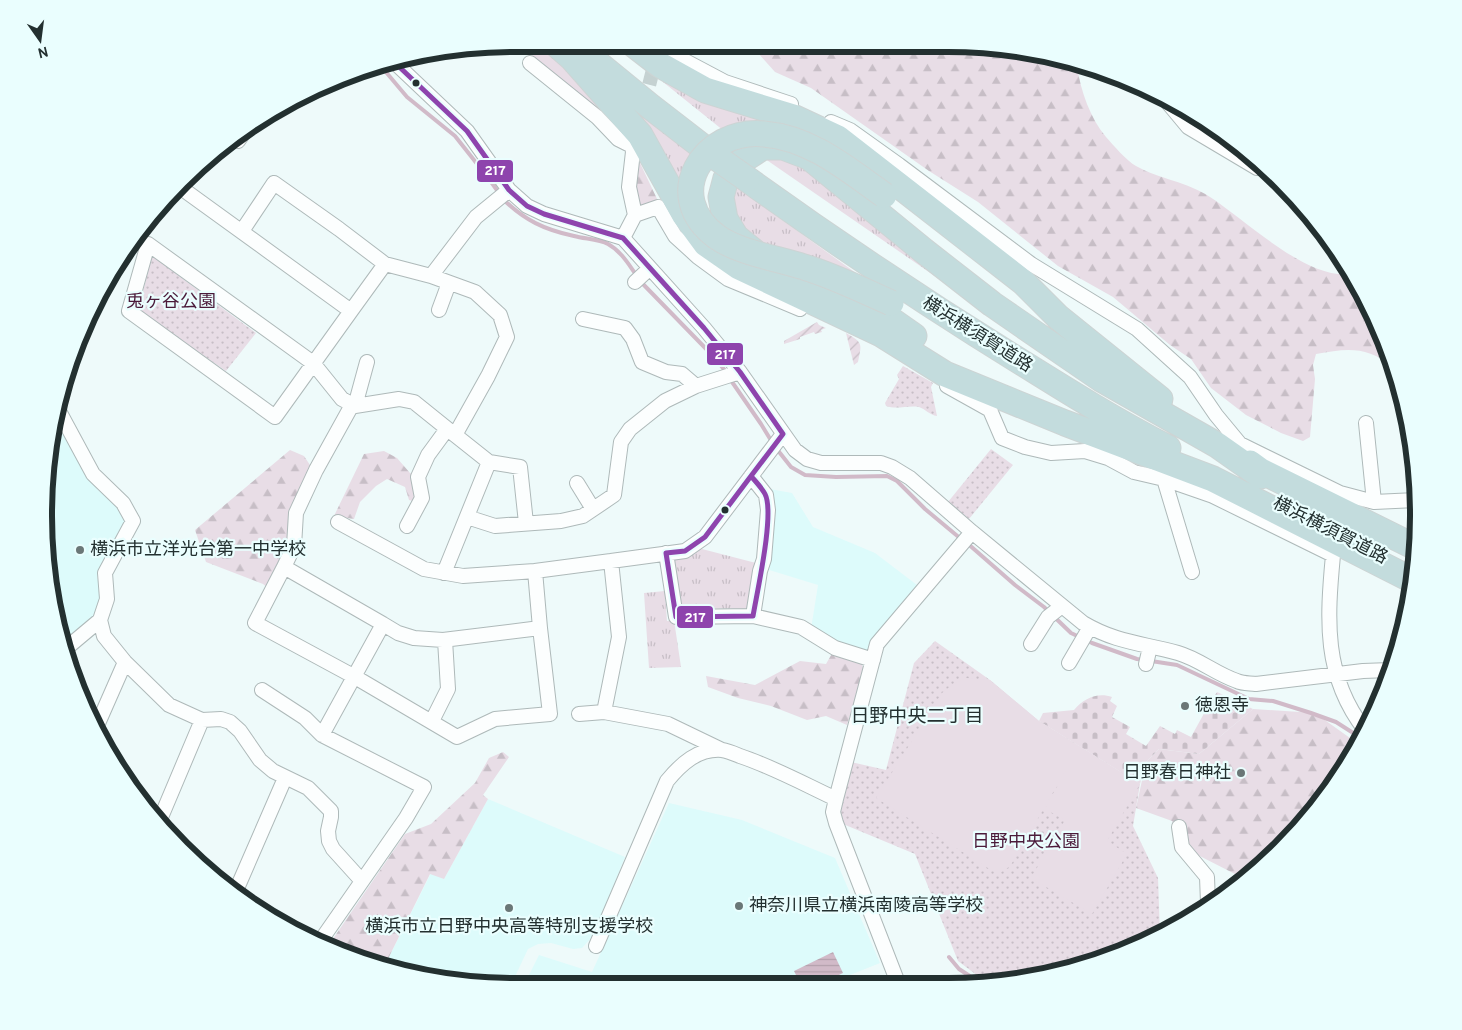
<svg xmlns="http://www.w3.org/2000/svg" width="1462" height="1030" viewBox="0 0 1462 1030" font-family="Overpass,'Noto Sans JP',sans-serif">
	<defs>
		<pattern id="grass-tufts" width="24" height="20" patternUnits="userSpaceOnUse" patternTransform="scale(1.25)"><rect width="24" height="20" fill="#e8dde6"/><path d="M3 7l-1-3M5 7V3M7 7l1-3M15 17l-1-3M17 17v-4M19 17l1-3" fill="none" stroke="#c7bec6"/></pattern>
		<pattern id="forest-firs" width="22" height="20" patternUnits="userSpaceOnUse" patternTransform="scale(1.25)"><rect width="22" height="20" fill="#e8dde6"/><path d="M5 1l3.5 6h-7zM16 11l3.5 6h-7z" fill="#c7bec6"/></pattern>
		<pattern id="cemetery-stones" width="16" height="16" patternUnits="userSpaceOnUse" patternTransform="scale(1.25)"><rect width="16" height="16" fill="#e8dde6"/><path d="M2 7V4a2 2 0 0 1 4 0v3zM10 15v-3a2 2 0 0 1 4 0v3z" fill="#c7bec6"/></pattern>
		<pattern id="park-dots" width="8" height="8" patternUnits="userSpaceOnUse" patternTransform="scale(1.25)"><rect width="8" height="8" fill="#e8dde6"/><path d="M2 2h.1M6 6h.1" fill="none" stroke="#c7bec6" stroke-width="1.8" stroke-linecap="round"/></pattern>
		<pattern id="garden-furrows" width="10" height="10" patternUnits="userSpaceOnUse" patternTransform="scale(1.25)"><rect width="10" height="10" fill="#e8dde6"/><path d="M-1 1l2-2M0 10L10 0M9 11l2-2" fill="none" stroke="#c7bec6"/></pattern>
		<pattern id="water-rules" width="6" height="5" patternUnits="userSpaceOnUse" patternTransform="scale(1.25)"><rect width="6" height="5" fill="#d1bac8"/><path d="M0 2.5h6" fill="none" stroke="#b3a0ac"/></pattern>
	</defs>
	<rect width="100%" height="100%" fill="#eefafa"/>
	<!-- built -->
	<path fill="#ddfbfb" d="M57,419L97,489L119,508L128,523L97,577L103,600L95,618L67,640L48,577V453Z
		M770,489L792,493L813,527L875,553L917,585L875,638L869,656L853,651L811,629L818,585L766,569Z
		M488,799L625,857L593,936L582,948L573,949L551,943L538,944L528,949L511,985H484L393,970L384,967L431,873L444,879Z
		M669,803L742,820L835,858L880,963L830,983L524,985L539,955L592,972Z"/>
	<!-- grass -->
	<path fill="url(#grass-tufts)" d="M666,79L778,124L724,131L663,82Z
		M634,109L696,155L684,190Z
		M761,156L804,163L939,279Z
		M732,184L863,278L851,293L737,230Z
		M702,549L756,563L753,569L747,609L683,608L678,598L673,560Z
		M665,591L667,621L674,620L681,667L649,668L644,593Z"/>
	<!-- forest -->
	<path fill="url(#forest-firs)" d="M518,44H548L603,102L621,132L599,110Z
		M750,44H947L1039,53L1077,67C1081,91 1090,118 1106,137C1113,145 1127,161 1136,166C1159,179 1188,182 1210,197C1246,220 1306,280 1351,274L1394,367C1366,346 1348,348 1316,354L1313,365L1315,379L1310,437L1303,441L1281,433L1246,415L1211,388L1191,359L1170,345L1113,297L1058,266L978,202L929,171L811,88L775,72Z
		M640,163L659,203L638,210L633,180L635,164Z
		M290,450L304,456L312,468L291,544L268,588L263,584L206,562L195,530Z
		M384,451L397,458L410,473L416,476L417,502L409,500L405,487L387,479L376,486L360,502L354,519L334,516L364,454Z
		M834,650L861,662L864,670L847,725L826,716L807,720L771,706L738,698L708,687L706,676L755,685L800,661L826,664Z
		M1253,709L1315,713L1357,743L1321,802L1258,869L1227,890L1235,874L1182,847L1172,821L1136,808L1146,762L1159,749L1199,754Z
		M503,752L509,757L483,795L488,799L444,879L430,874L384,967L328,946L405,834L431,824L475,783L489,758Z"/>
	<!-- cemetery -->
	<path fill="url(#cemetery-stones)" d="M1217,692L1253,709L1199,754L1159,749L1146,762L1140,784L1039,721L1043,713L1074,710C1084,698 1098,692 1112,697L1110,701L1117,706L1112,717L1130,727L1126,734L1146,746L1160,726L1175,734L1177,730L1191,737L1207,708Z"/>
	<!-- park -->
	<path fill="url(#park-dots)" d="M152,256L256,333L226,371L138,311Z
		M903,366L933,383L931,387L937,416C930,415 925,409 919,407C908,405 897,410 886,406L885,403L899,379L897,375Z
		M991,449L1013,465L969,519L948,502Z
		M935,641L990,680L1039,721L1140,784L1133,826L1158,878L1160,935L1155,938L1009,982H986L958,961L915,854L843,824L838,813L851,762L886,770L914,663Z"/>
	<!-- garden -->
	<path fill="url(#garden-furrows)" d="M817,322L819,325L826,328L821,330L822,332L815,334L814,332L800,337V339L784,344V341Z
		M846,333C863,343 862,343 858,362L854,365Z"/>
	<!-- pitch -->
	<path fill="#e8dde6" d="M966,678L990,680L1039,721L1140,784L1107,841L1127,854L1092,914L1031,878L1065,820L1045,809L1066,770L1014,860L1009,867L1001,872L992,871L985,866L876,798L942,693L953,684Z"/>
	<!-- water -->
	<path fill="url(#water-rules)" d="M833,952L843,973L822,983H800L794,971Z"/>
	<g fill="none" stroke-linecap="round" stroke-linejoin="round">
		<!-- stream -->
		<path stroke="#d1bac8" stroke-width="4" d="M380,65L407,97L455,136L489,179L499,193
			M503,199C524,220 545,230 574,236C585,239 599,239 608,244C621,251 629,265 637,276
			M641,282L713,356L727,373
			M730,379L761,424L772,442
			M776,448L791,467L805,475L836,477L887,476L897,481L925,509L961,539
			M967,543L1015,585L1044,607L1071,633L1092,643L1137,659L1144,660
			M1151,661L1177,665L1249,699L1273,701L1311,713L1336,722L1361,738
			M949,957L959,969L979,982"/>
		<!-- street-tunnel -->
		<path stroke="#c5d2d2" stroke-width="14" stroke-dasharray="14 7" stroke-linecap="butt" d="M644,105L656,58"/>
		<!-- street casing -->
		<g stroke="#aeb9b9" stroke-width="16">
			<path id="street" d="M657,52L659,47L725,82L791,104
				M392,60L467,131L509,190L527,206L544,214L623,238L704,328L740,372L795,450L807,459L821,463H881L892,467L910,478L972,532L1083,623C1117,643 1142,643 1178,653C1199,659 1216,674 1237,681C1243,684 1250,683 1256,684L1363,671L1390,670
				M530,63L597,117L618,139L634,147
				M1168,103L1188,127L1257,168
				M831,122L850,130L899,165L1031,264L1137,329L1190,377L1216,415L1240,444L1340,493L1374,502
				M238,141L245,131
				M181,186L184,190L351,311L385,264L339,229L274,183L242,231
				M635,215L658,207L675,236L698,257L728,279L800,309
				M623,238L635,215L629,187L634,143
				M431,276L476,217L509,190
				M635,282L650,268
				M439,310L449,283
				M351,311L275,417L129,311L148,244L313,363L342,399L355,406L399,399L414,402L455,435L488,376L507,337L500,315L475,292L431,276L385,264
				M583,319L625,328L633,339L642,362L666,372L682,374L696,386
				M947,386L990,410L1002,438L1025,447L1051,453L1085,451L1108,458L1134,472L1164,479L1213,496L1333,555C1327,619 1323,676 1365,730
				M355,406L367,362
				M59,411L93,474L123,503L133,521L105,573L107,599L100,620L104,636L125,662L169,705L202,720L221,719L230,722L240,731L260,760L273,771L308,788L331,811V817L328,831L329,841L333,849L361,880
				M1366,423L1374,502L1416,500
				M489,462L520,467L526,523
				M751,476L766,495L768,510L764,559L760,571L753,616
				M1164,479L1192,572
				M577,483L593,509
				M467,517L495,526L561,521L583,516L614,495L621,442L630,429L665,401L696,386L740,372
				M407,526L422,498L418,477L428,455L447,429
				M666,553L676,617L753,616L801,627L835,648L873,660
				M284,567L294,546L296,513L316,470L352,405
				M535,571L611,561
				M444,573L489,462L455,435
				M383,624L284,567L255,623L355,677L457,737L495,719L550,714L540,628
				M1031,644L1048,617L1062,606
				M69,646L100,620
				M1069,663L1090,627
				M1146,664L1150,647
				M262,690L305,718L322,735
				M579,714L604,712
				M432,721L448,689L445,640
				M96,728L125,662
				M722,750L668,724L604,712L619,637L611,561L685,551L705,537L783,434
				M159,822L202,720
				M1179,827L1182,847L1207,877L1208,903
				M235,893L285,778
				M319,943L406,818L424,787L322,735L383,624L398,633L414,638L443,640L540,628L535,571L463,576L424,569L338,522
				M596,946L667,781C681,764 698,748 722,750C728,751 735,754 740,756C773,767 804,784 836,799
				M898,983L836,823L833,812L836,799L877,644L972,532"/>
		</g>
		<!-- highway casing -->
		<g stroke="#cdd4d4" stroke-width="27">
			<path id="highway" d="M556,44L572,58L640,135L684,214L706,244L739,267L881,334L945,374L1065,423L1213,479L1412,580
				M633,44L660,65L705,90L793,117L838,138L1023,282L1058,317L1160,399
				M580,49L651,107L717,158
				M747,179C836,243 927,304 1021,362C1069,392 1117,422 1168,448
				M757,254L736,237L725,219L721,197L726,178L743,160L763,147H783L809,157L924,251L992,304L1101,379L1217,445L1261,476
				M800,275L884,315L914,336
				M1250,463L1261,471L1417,548"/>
		</g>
		<!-- street -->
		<use href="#street" stroke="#fcfefe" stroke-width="14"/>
		<!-- highway -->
		<use href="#highway" stroke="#c3dcdd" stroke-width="25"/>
		<!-- highway-bridge casing -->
		<g stroke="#cdd4d4" stroke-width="27" stroke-linecap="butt">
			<path id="highway-bridge" d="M717,158L747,179
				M884,195C847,169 811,138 764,134C703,128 661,196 717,237C740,253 777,258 804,267C834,276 862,290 891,303"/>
		</g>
		<!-- highway-bridge -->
		<use href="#highway-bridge" stroke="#c3dcdd" stroke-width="25"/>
		<!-- bus-1 casing -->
		<g stroke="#eafefe" stroke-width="9">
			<path id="bus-1" d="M392,60L467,131L509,190L527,206L544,214L623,238L704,328L740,372L783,434L751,476
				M751,476C756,482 762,488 765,494C775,513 757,592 753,616L676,617L666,553L685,551L705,537Z"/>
		</g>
		<!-- bus-1 -->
		<use href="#bus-1" stroke="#8e44ad" stroke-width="5"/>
	</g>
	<!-- markers -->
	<g fill="#233030" stroke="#eafefe" stroke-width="2">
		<circle cx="416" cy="83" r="4.5"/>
		<circle cx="725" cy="510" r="4.5"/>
	</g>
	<g fill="#6a7777" stroke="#eafefe" stroke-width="2">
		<circle cx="80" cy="550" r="5"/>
		<circle cx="1185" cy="706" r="5"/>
		<circle cx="1241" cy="773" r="5"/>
		<circle cx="739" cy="906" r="5"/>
		<circle cx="509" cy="908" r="5"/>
	</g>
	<g text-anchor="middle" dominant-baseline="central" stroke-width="4.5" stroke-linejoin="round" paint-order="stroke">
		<!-- park labels -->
		<g font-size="18" fill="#4b1b3a" stroke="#eafefe">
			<text x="171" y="302">兎ヶ谷公園</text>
			<text x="1026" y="842">日野中央公園</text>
		</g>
		<!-- street labels -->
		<g font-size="18" fill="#233030" stroke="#eafefe">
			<text transform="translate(977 335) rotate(32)">横浜横須賀道路</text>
			<text transform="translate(1330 531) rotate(27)">横浜横須賀道路</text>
		</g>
		<!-- poi labels -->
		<g font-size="18" fill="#233030" stroke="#eafefe" text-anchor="start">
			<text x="90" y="550">横浜市立洋光台第一中学校</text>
			<text x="1195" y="706">徳恩寺</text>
			<text x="1231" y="773" text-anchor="end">日野春日神社</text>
			<text x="749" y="906">神奈川県立横浜南陵高等学校</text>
			<text x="509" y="927" text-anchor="middle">横浜市立日野中央高等特別支援学校</text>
		</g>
		<!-- neighbourhood labels -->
		<g font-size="19" fill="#233030" stroke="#eafefe">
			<text x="917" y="717">日野中央二丁目</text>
		</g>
	</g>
	<!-- crop -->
	<path d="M0 0H1462V1030H0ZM514 52H948A462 462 0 0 1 1410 514V516A462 462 0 0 1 948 978H514A462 462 0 0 1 52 516V514A462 462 0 0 1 514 52Z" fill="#eafefe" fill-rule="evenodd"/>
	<path fill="none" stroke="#233030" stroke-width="6" d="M514 52H948A462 462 0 0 1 1410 514V516A462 462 0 0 1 948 978H514A462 462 0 0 1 52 516V514A462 462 0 0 1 514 52Z"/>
	<g stroke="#eafefe" stroke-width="2">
		<rect x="476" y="159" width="38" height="24" rx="5" fill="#8e44ad"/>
		<rect x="706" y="342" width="38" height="24" rx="5" fill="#8e44ad"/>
		<rect x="676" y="605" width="38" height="24" rx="5" fill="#8e44ad"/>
	</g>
	<g font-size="14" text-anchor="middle" font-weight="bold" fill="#fff">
		<text x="495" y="175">217</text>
		<text x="725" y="359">217</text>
		<text x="695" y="622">217</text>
	</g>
	<!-- north arrow -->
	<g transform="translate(40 40) rotate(166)" stroke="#eafefe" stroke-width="4" paint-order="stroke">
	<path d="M0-4L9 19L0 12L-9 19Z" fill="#233030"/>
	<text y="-8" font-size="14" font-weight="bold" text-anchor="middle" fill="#233030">N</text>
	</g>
</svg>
